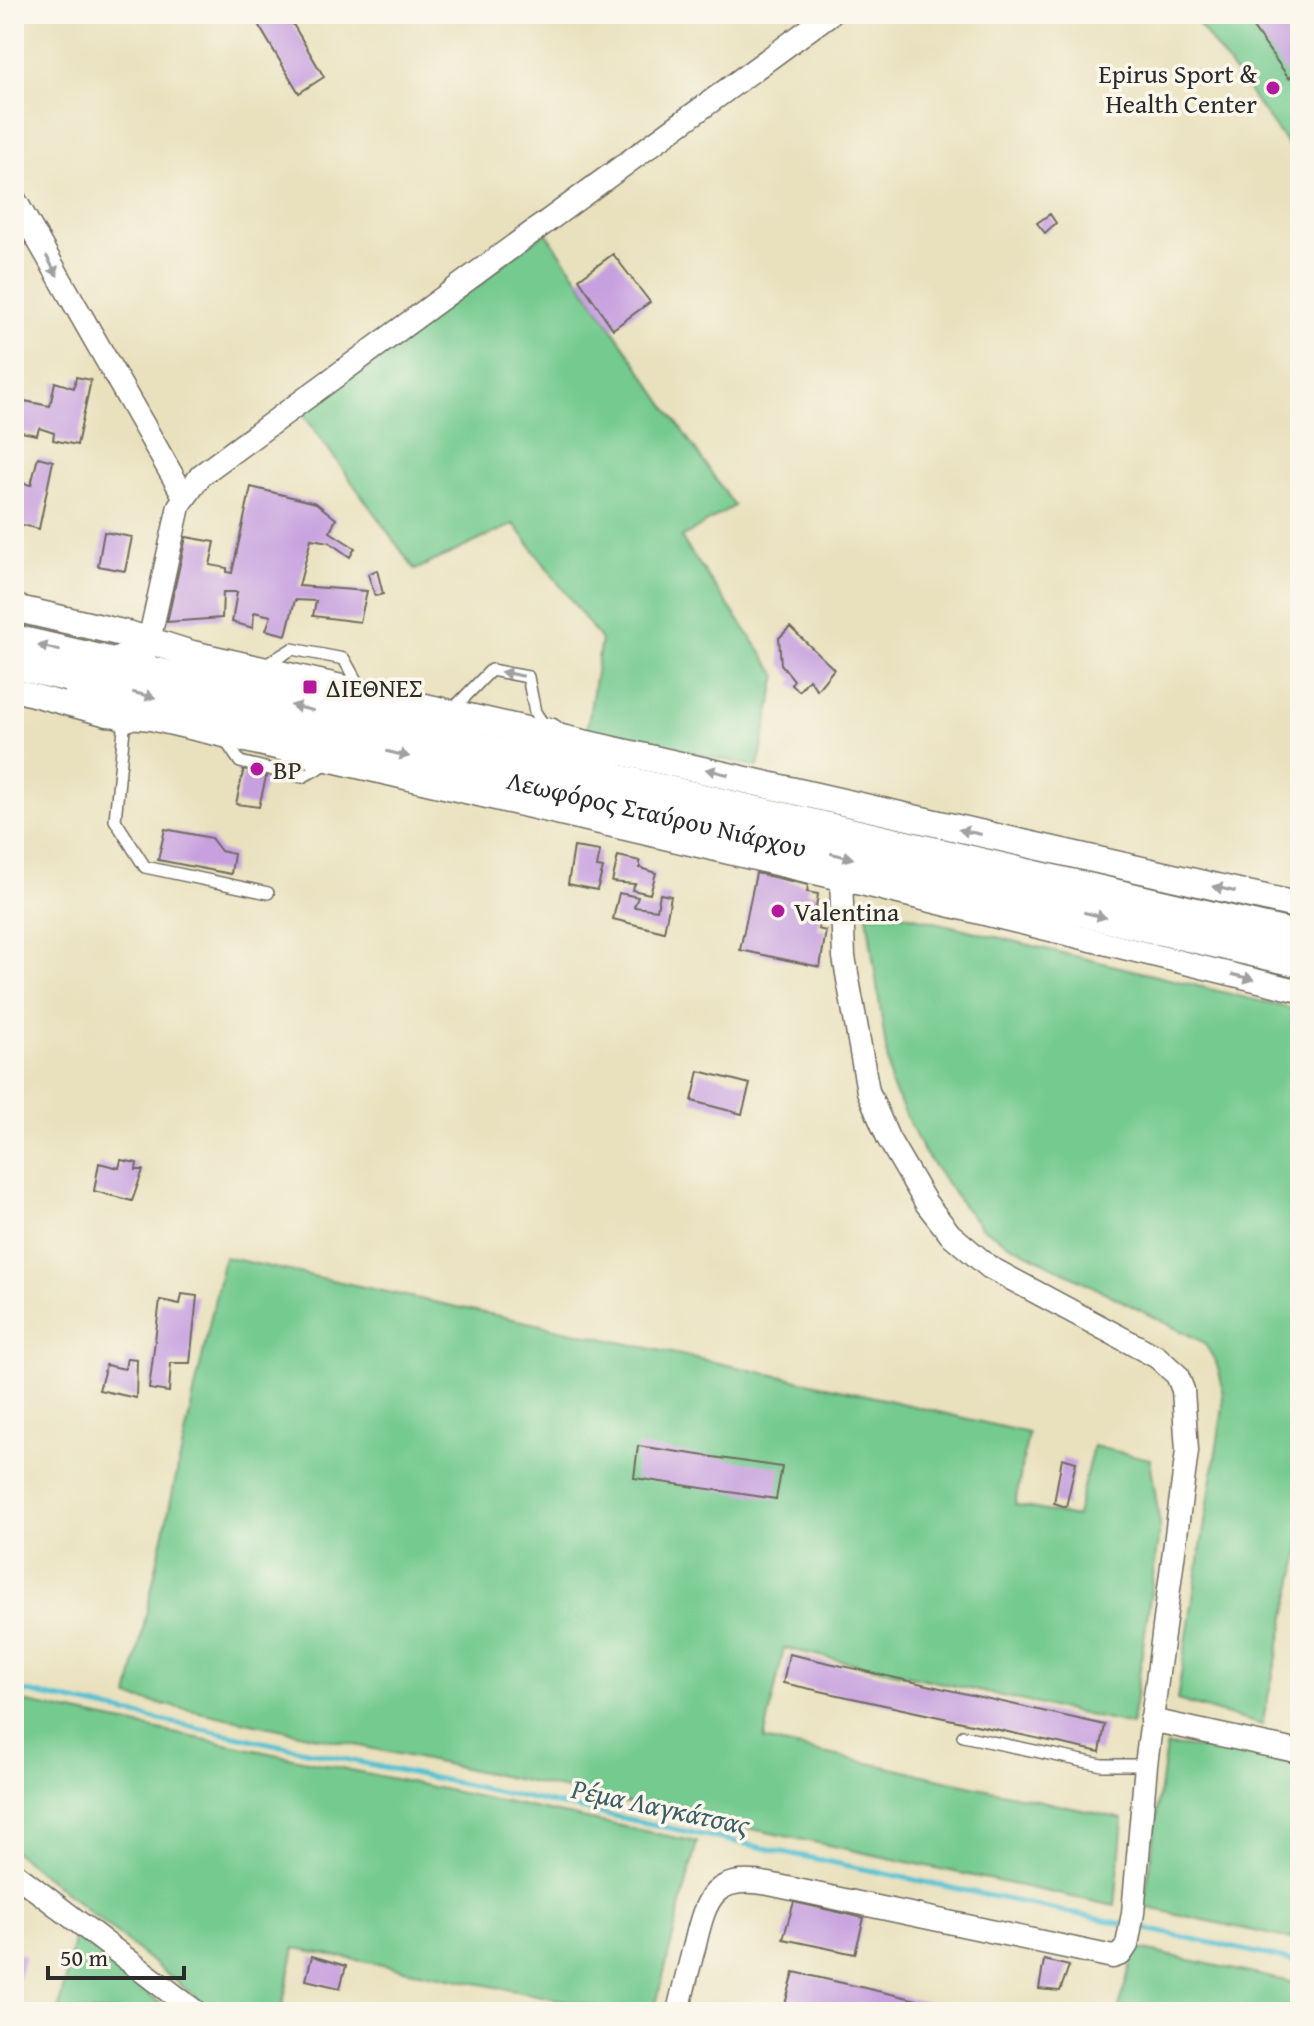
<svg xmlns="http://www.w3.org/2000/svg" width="1314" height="2026" viewBox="0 0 1314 2026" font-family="'Gentium Book Plus',serif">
	<rect width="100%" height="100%" fill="#fbf7ec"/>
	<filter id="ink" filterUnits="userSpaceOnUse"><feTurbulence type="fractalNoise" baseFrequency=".0125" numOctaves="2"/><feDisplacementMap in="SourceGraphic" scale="16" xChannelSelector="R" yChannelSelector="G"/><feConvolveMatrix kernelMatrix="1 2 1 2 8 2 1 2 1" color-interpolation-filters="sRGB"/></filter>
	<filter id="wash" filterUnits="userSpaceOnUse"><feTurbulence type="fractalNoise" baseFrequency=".006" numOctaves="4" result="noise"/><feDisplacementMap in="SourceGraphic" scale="32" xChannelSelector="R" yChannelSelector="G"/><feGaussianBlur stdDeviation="1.8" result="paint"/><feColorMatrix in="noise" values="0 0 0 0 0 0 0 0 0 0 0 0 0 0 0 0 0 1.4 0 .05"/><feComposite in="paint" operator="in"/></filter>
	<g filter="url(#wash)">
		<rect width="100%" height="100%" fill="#e9e1be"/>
		<!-- green -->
		<path fill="#74ca8f" stroke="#507a5d" stroke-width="2" d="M1191,14H1300V161Z
			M546,232L734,506L681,538L777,675L758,767L587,730L601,640L514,524L415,570L301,411Z
			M898,913L1300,1011V1553L1262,1725L1177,1700L1223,1408C1223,1380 1220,1364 1203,1342L1007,1243L981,1227L962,1205L922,1149L891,1084L867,915Z
			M224,1257L849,1391L1028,1433L1015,1505L1076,1517L1093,1446L1150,1459L1160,1525L1132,1725L784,1648L764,1740L1123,1819L1115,1906L128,1697Z
			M14,1700L697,1842L654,2012H624L295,1948L281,2012H214L14,1851Z
			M1166,1746L1226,1750L1300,1766V1941L1144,1907Z
			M75,1936L171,2012H58Z
			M1135,1948L1300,1984V2012H1118Z"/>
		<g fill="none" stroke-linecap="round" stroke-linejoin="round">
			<!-- stream -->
			<path stroke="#55c0d0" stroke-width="5" d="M14,1689L1123,1924
				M1137,1927L1300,1962"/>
		</g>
		<g id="blocks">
			<!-- building -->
			<path fill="#c7a1df" d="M252,14H287L324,77L299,93Z
				M1243,14H1300V69L1289,78Z
				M1050,214L1056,223L1045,233L1037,223Z
				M613,254L650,302L613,329L579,279Z
				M76,377L91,380L77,445L53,440L54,433L39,428L37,435L16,431L24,401L50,406L55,382L74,388Z
				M38,457L53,461L39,529L14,523V481L31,485Z
				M251,487L316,503L336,519L330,532L355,548L350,557L329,542L311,539L299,586L367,591L360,622L313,616L316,601L295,600L286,635L266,630L271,616L254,612L253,628L232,622L237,592H223L222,618L167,622L186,537L215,542L210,565L227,568V572L232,573Z
				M104,532L132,537L125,571L98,566Z
				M377,570L383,594L375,596L368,574Z
				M790,627L834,669L817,690L809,679L799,691L791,684L794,680L781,664L779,638Z
				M244,768L267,773L259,807L236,804Z
				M165,829L211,838L221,851L234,854L231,874L158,860Z
				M574,847L600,851L597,867L603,868L597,890L568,884Z
				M618,856L640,861V868L656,873L650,894L632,890L635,884L612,882Z
				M756,873L808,885L807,892L818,894L815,915L821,916L818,929L826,931L820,967L740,950Z
				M619,893L638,897L634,907L657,910L660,894L671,896L664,932L613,919Z
				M699,1071L750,1084L742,1114L692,1101Z
				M121,1160L137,1163L136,1170H143L132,1201L94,1191L99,1163L119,1168Z
				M182,1294L197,1296L190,1363H171L169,1392L149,1389L160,1300L180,1304Z
				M127,1358L137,1359L136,1398L99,1390L106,1365L125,1369Z
				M638,1446L782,1467L776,1499L634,1478Z
				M1062,1458L1076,1462L1066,1507L1054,1503Z
				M789,1654L1105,1725L1100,1752L783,1683Z
				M794,1902L864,1918L855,1954L783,1939Z
				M14,1952L25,1955L15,1995H14Z
				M312,1956L346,1966L340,1988L306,1980Z
				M1044,1960L1069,1966L1060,1991L1039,1989Z
				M794,1972L966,2011V2012H802L784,2008Z"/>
		</g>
	</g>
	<g filter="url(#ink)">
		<use href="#blocks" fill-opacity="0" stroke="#6e6b5e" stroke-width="2"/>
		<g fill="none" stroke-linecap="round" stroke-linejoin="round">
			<!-- service casing -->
			<g stroke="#6e6b5e" stroke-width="14">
				<path id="service" d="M264,666L292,649L344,659L360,688
					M452,710L491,670L528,677L535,712L547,730
					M125,719L115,820L145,867L268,893
					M223,737L240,762L302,777L328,763
					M963,1736L1102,1765H1146
					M14,1894L24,1881
					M327,2011V2012"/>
			</g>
			<!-- minor casing -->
			<g stroke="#6e6b5e" stroke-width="25">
				<path id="minor" d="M14,198L184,496
					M149,641L179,506L201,475L830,14
					M14,690L107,715L151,719L841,879L1300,991
					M1151,1720L1300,1752
					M14,1873L196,2012
					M678,2012C683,1989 689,1967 695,1944C706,1897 714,1874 769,1884L1113,1957L1121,1954L1127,1945L1133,1913L1146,1765L1187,1451L1183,1390L1177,1375L1157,1357L989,1267L950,1234L926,1203L888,1138L868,1091L844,957L841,879"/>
			</g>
			<!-- tertiary casing -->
			<g stroke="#6e6b5e" stroke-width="29">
				<path id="tertiary" d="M14,608L131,635L192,654L1300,906"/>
			</g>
			<!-- secondary casing -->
			<g stroke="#6e6b5e" stroke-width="33">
				<g id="secondary">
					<path d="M14,640L1300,937"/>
					<path id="s1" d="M14,664L1300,962"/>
					<path d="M116,664L141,650L149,641"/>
					<path d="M80,691L126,716"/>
					<path d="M549,733L574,752L606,761"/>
				</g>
			</g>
			<!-- service -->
			<use href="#service" stroke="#fff" stroke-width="11"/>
			<!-- minor -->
			<use href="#minor" stroke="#fff" stroke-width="22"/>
			<!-- tertiary -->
			<use href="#tertiary" stroke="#fff" stroke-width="26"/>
			<!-- secondary -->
			<use href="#secondary" stroke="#fff" stroke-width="30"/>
		</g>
		<!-- one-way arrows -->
		<defs><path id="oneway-solid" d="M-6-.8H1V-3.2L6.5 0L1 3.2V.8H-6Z" transform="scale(2)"/></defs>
		<g fill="#a0a0a0">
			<use href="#oneway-solid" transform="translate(52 266) rotate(61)"/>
			<use href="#oneway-solid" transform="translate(49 648) rotate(-167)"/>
			<use href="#oneway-solid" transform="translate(512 674) rotate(-169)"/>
			<use href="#oneway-solid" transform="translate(144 695) rotate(13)"/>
			<use href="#oneway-solid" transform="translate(302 708) rotate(-167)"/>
			<use href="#oneway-solid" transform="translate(398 754) rotate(13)"/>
			<use href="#oneway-solid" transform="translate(717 772) rotate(-167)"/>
			<use href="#oneway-solid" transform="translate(970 832) rotate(-168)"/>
			<use href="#oneway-solid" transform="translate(842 856) rotate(13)"/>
			<use href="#oneway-solid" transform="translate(1224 889) rotate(-167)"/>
			<use href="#oneway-solid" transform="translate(1095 915) rotate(13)"/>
			<use href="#oneway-solid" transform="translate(1243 977) rotate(14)"/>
		</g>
	</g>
	<!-- markers -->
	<g fill="#b5179e" stroke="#fbf7ec" stroke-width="3">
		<circle cx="1273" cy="88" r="8"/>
		<rect x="302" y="679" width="16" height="16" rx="4"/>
		<circle cx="257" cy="769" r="8"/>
		<circle cx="778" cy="911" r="8"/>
	</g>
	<g text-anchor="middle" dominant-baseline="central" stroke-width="7" stroke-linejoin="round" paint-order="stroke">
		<!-- poi labels -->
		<g font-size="26" fill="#2b2b2b" stroke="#fbf7ec" text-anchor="start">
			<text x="1257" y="73" text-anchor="end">Epirus Sport &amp;<tspan x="1257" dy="30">Health Center</tspan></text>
			<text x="326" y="687">ΔΙΕΘΝΕΣ</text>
			<text x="273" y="769">BP</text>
			<text x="794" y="911">Valentina</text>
		</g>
		<!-- street labels -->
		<g font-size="26" fill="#2b2b2b" stroke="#fbf7ec">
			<text stroke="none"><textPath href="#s1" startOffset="660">Λεωφόρος Σταύρου Νιάρχου</textPath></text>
		</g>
		<!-- water labels -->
		<g font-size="28" font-style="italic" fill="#3a5f65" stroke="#fbf7ec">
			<text transform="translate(661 1806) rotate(12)">Ρέμα Λαγκάτσας</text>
		</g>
	</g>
	<!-- margin -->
	<rect width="1314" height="2026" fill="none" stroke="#fbf7ec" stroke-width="48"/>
	<!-- scale -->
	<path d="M48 1966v12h136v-12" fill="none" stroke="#2b2b2b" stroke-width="4"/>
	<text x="60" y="1966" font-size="24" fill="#2b2b2b" stroke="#fbf7ec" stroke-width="6" paint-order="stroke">50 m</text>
</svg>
